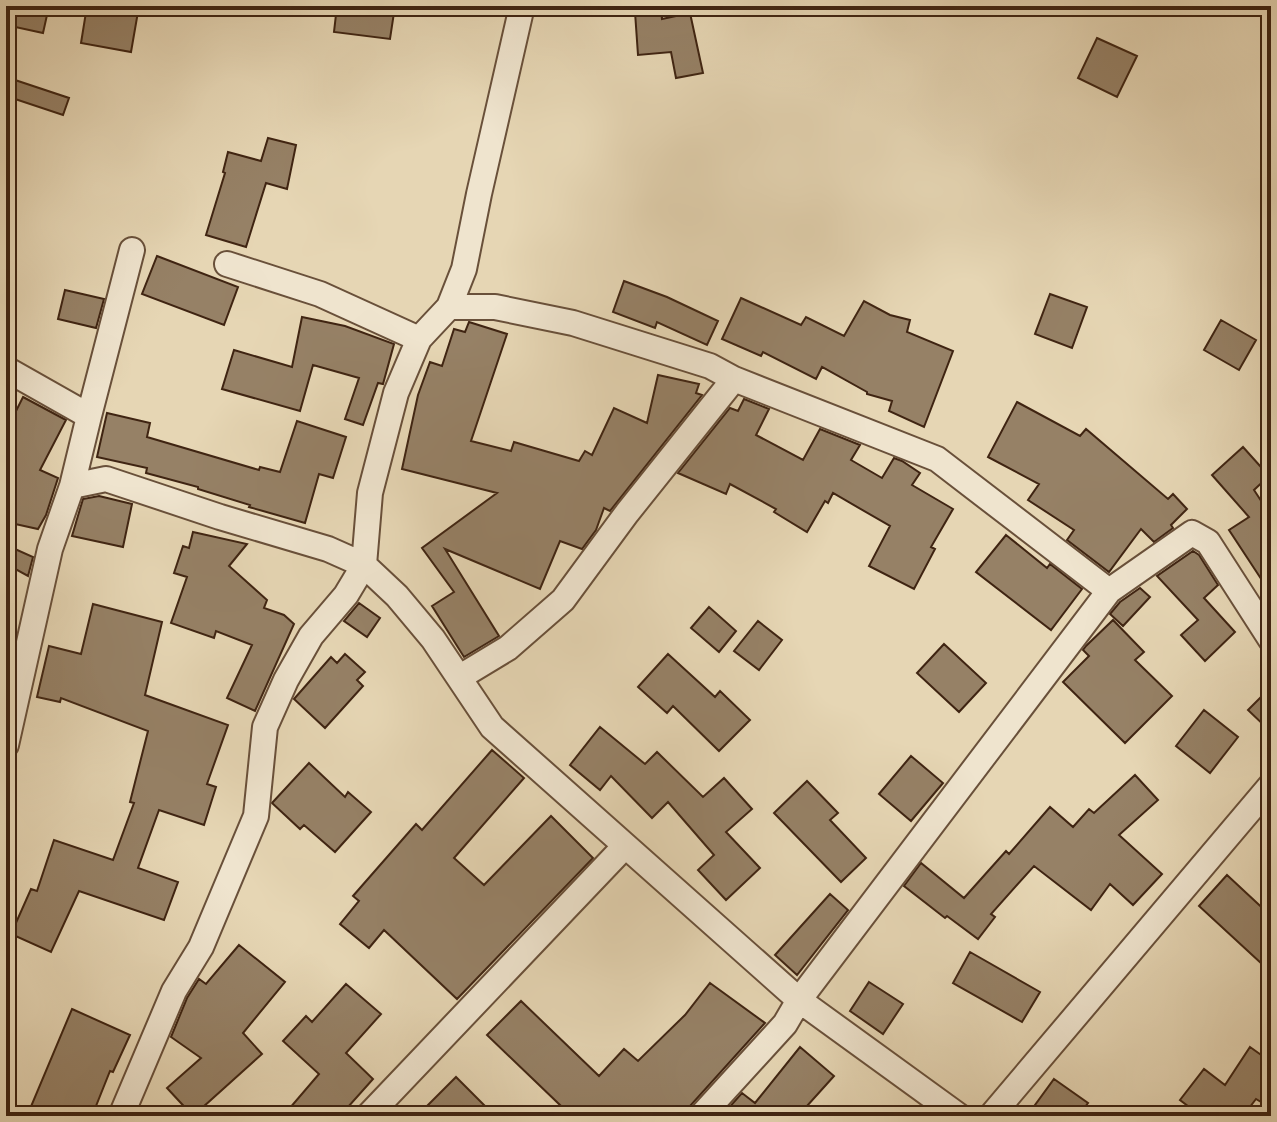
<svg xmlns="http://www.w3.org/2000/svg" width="1277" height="1122" viewBox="0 0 1277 1122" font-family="Cardo,serif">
	<rect width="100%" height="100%" fill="#e6d6b4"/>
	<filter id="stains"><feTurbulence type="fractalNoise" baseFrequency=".0025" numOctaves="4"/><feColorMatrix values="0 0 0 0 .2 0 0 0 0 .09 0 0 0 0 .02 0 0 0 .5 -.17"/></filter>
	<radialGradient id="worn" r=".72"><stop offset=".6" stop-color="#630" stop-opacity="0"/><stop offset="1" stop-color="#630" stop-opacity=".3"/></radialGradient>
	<!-- building -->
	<path fill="#968166" stroke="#3f2412" stroke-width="2" d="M6,6H49L43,33L6,25Z
		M87,6H139L131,52L81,43Z
		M337,6H395L390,39L334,32Z
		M661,10L662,19L690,13L703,73L676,78L671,52L638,55L635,12Z
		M1097,38L1137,56L1117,97L1078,78Z
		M6,77L69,98L63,115L6,96Z
		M268,138L296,145L287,189L266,183L246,247L206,235L225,173L223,172L228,152L261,161Z
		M157,256L238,287L224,325L142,294Z
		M624,281L667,297L718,321L707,345L657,322L655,328L613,312Z
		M65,290L104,299L96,328L58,319Z
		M1050,294L1087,307L1072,348L1035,334Z
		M741,298L801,325L806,317L844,336L864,301L890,315L910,320L907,332L953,351L924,427L889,411L892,401L867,394V392L822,367L816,379L763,352L761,356L722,339Z
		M302,317L345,326L394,344L383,384L378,383L363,425L345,419L359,378L313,365L300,411L222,389L234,350L292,367Z
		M1221,320L1256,340L1239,370L1204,350Z
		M469,322L507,334L471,441L511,451L514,442L579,461L585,451L592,455L614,408L647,423L658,375L699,384L696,393L702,395L610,511L604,508L596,530L582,549L560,541L540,589L445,549L499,636L464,657L432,606L454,592L422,548L497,493L402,469L418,395L430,362L442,366L454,329L465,332Z
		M23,397L66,420L40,470L58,478L46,515L38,529L6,522V431Z
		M744,399L769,409L756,435L803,460L820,429L860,445L851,460L882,478L894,458L902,461L920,473L912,485L953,509L931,547L935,549L914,589L869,566L890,526L833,493L828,503L825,501L807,532L774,512L776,509L730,484L726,494L678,473L730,408L738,411Z
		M1017,402L1080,436L1086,429L1168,499L1173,494L1187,509L1171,525L1173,528L1154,542L1141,529L1109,572L1067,540L1074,530L1028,500L1039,484L988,457Z
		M107,413L150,423L147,437L259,470L260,467L280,472L297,421L346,437L333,478L319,474L305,523L249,507L250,505L198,489V487L146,473L147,468L97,457Z
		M1243,447L1269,476L1254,490L1271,516V594L1229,530L1249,517L1212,475Z
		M99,496L132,504L123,547L72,536L83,499Z
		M193,532L247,544L229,566L267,600L264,608L284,615L294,624L255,711L227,698L252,645L216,631L214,638L171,623L187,577L174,573L183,546L189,548Z
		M1006,535L1047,568L1050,564L1082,589L1051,630L976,572Z
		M6,545L33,557L28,576L6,564Z
		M1193,551L1199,555L1218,585L1204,598L1235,632L1205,661L1181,635L1198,620L1157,576Z
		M1140,588L1150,597L1123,626L1110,614L1120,602Z
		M359,603L380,618L367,637L344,621Z
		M93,604L162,622L145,695L228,725L207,784L216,787L204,825L159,810L138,868L178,882L164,920L79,891L51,952L11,934L31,889L37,891L54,840L113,860L134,803L130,802L148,731L61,698L60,702L37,697L49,646L81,654Z
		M709,607L736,631L719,652L691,628Z
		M1113,620L1144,652L1135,660L1172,696L1125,743L1063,682L1089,656L1083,650L1086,646Z
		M758,621L782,640L759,670L734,651Z
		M944,644L986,683L959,712L917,673Z
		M345,654L365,672L357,680L363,686L325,728L294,699L331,657L337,663Z
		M668,654L715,697L720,691L750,720L719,751L673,706L667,713L638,687Z
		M1271,687V732L1248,710Z
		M1204,710L1238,737L1210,773L1176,746Z
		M600,727L645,764L657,752L703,797L724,778L752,809L726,832L760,868L726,900L698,870L714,855L668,802L652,818L611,776L600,790L570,765Z
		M492,750L524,778L454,858L484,885L551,816L593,858L457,999L384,930L369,948L340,924L359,901L353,896L416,824L422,830Z
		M911,756L943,783L911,821L879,794Z
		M309,763L345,797L348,792L371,812L335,852L304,825L300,829L272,803Z
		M1135,775L1158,800L1119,835L1162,874L1133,905L1110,884L1091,910L1034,866L991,914L995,917L978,939L947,916L945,918L904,886L921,863L964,898L1006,851L1009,854L1050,807L1073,827L1089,809L1094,813Z
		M807,781L838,813L830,820L866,858L841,882L774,813Z
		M1227,875L1271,916V953L1262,964L1199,906Z
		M830,894L848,910L797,975L775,955Z
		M239,945L285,982L243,1033L262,1054L193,1116L167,1088L201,1058L171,1037L187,998L199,979L206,984Z
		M970,952L1040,992L1022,1022L953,983Z
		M869,982L903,1004L883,1034L850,1011Z
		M710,983L765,1023L690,1106L686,1116H630L620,1108L614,1116H554L561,1106L487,1035L521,1001L599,1076L624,1049L638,1061L685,1015Z
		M346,984L381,1014L346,1053L373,1079L340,1116H283L319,1074L283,1041L306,1016L312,1022Z
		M72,1009L130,1035L113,1072L110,1071L92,1116H27Z
		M800,1047L834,1076L798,1116H731L725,1112L742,1093L755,1103Z
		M1250,1047L1271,1062V1108L1256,1099L1243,1116H1201L1180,1100L1204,1069L1225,1085Z
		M456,1077L495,1116H417Z
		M1054,1079L1088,1103L1078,1116H1027Z"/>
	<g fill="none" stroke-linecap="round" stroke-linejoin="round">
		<!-- minor casing -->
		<g stroke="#69503a" stroke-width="28">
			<path id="minor" d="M227,264L320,294L419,339L396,393L370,493L364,565L397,596L433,639L492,727L799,1000L959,1116
				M449,307H495L573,323L710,366L734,379
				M419,339L449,307L464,269L479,194L522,6
				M6,369L89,416L72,486L50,549L6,745
				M89,416L132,250
				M72,486L106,479L220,517L328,549L364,565L346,595L311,636L286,680L265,727L256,816L201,947L174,991L121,1116
				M460,677L508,648L563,600L627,513L734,379L937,459L1109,591
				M368,1116L625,846
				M701,1116L785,1024L799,1000L1109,591L1192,533L1208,542L1271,640
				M991,1116L1271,785"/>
		</g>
		<!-- minor -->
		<use href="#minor" stroke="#efe4ce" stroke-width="24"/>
	</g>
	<!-- margin -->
	<rect width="1277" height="1122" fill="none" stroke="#e6d6b4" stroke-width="32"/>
	<rect x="8" y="8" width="1261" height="1106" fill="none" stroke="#3f2412" stroke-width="4"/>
	<rect x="16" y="16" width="1245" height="1090" fill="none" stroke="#3f2412" stroke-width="2"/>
	<rect width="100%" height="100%" filter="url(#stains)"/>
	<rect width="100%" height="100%" fill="url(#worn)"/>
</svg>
